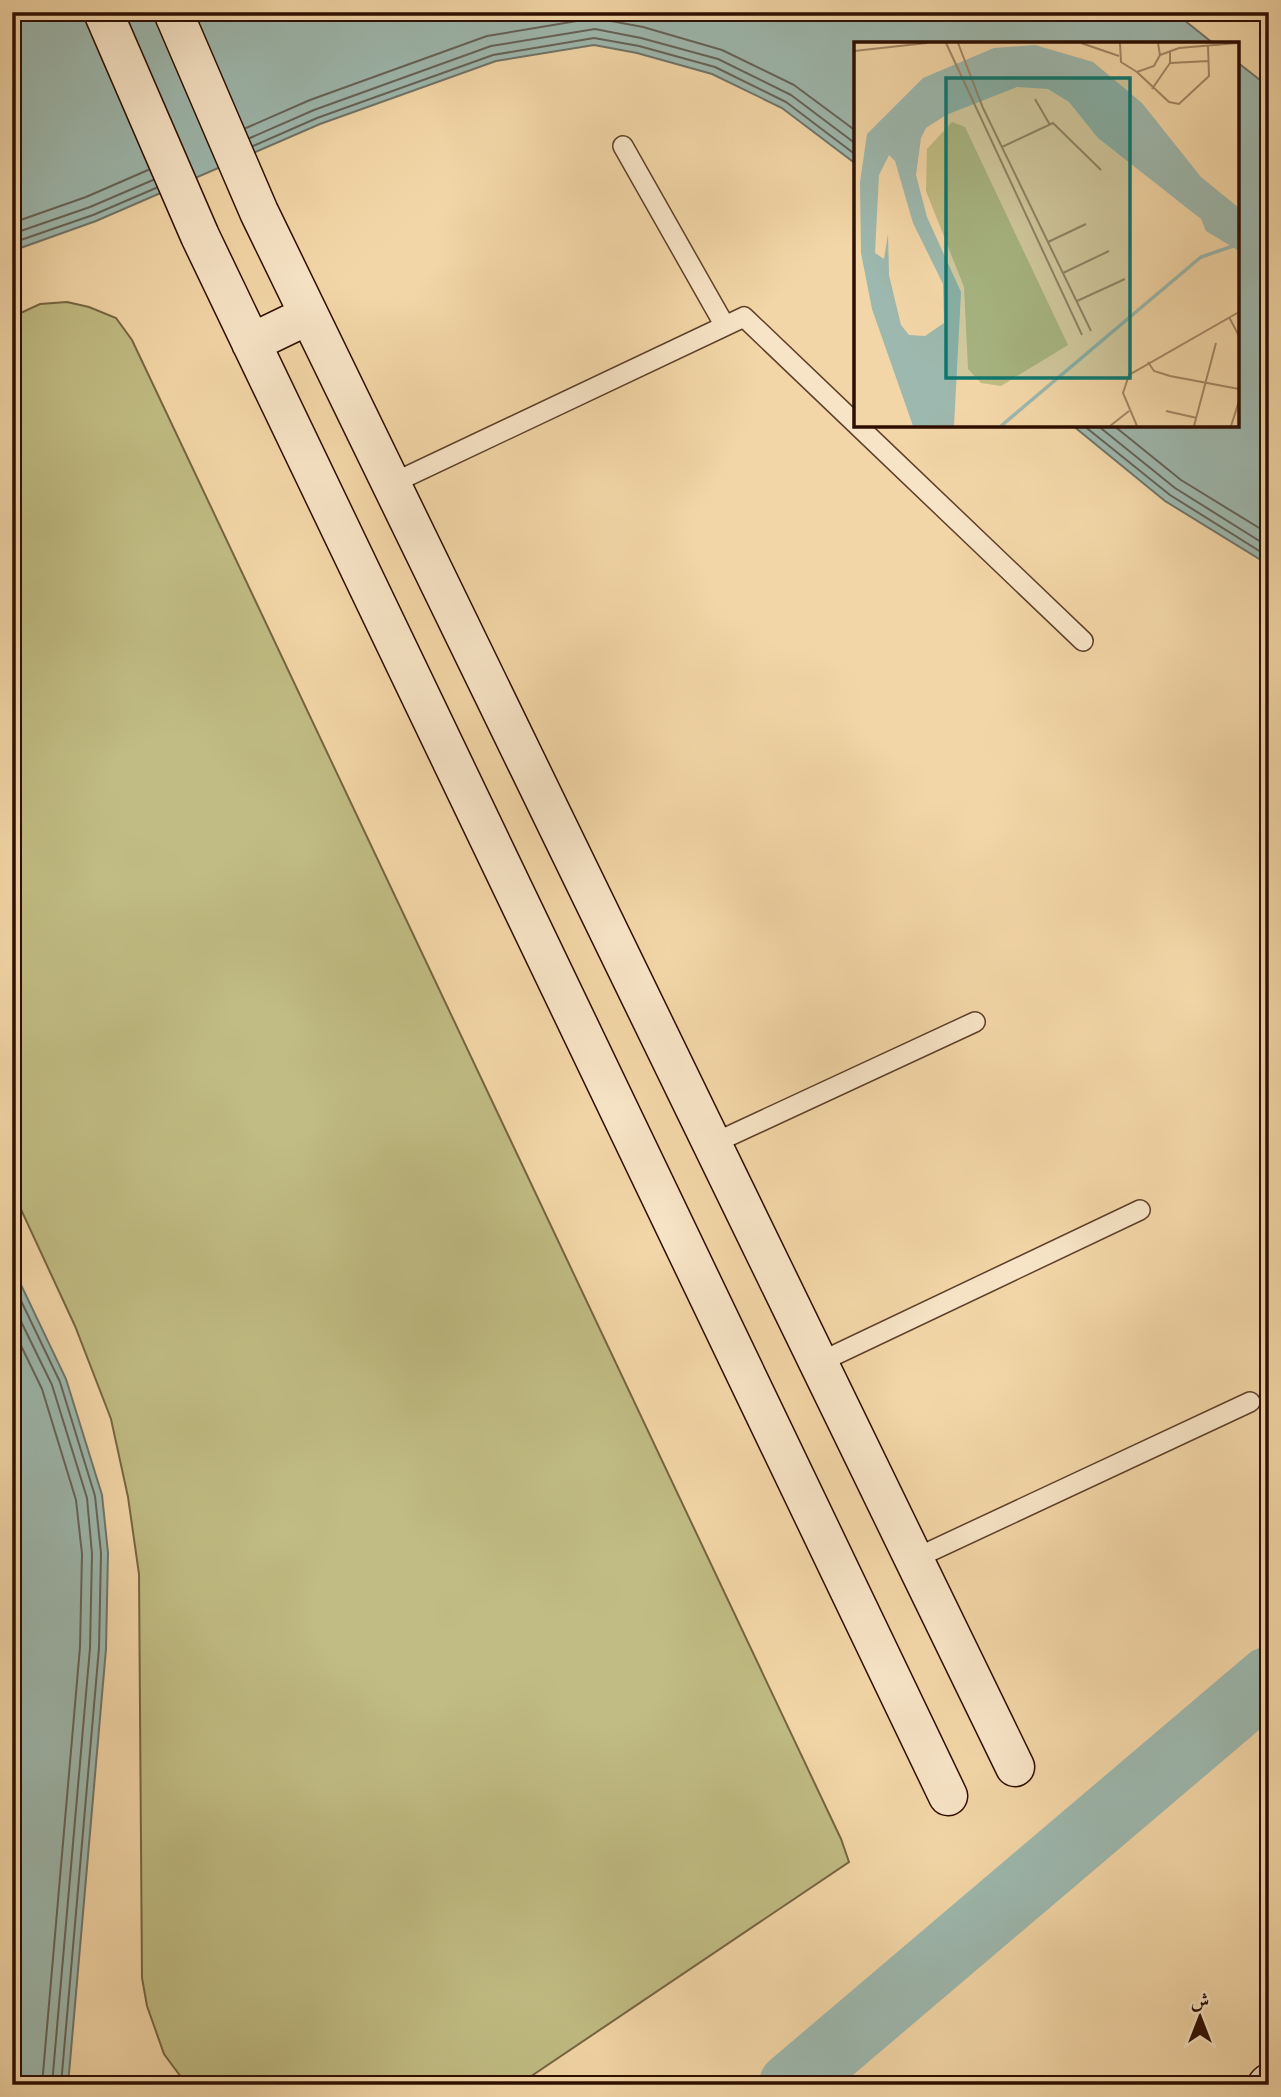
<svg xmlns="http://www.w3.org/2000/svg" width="1281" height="2097" viewBox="0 0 1281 2097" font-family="'IM FELL Great Primer',Amiri,serif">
	<rect width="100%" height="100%" fill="#f3d6a7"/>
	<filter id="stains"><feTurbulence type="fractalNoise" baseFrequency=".00286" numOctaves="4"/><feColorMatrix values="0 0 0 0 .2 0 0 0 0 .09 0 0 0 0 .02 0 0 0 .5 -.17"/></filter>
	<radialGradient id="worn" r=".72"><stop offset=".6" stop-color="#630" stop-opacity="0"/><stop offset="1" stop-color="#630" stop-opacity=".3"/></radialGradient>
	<!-- green -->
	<path fill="#c0bc83" stroke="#766542" stroke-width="2" d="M67,302L89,307L116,318L132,340L841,1839L849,1862L518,2085H187L164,2054L147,2006L142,1978L139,1574L128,1497L111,1419L75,1326L12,1190V317L40,304Z"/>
	<!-- water -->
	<path fill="#9db8ae" stroke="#707469" stroke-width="2" d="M12,12H1174L1214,44H856V164L782,108L712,74L637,53L594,45L496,61L320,124L96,221L12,251Z
		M1237,62L1269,87V565L1165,501L1072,425H1237Z
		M12,1266L66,1379L102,1495L108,1553L106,1649L68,2085H12Z"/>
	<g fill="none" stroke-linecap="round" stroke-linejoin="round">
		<!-- shore -->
		<path stroke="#656358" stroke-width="2" d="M246,128L310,100L487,36L595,18L643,27L722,50L794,85L856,131
			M250,138L314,110L491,46L595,29L641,38L718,59L791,95L856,144
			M253,146L317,118L493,55L594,38L639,46L715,67L786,102L856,155
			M12,223L86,197L148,170
			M12,234L90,207L153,180
			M12,243L93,215L156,188
			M1083,425L1170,495L1269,557
			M1097,425L1175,488L1269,547
			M1113,425L1181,480L1269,534
			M12,1282L60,1382L95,1496L101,1553L99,1648L61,2085
			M12,1303L52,1385L87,1498L92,1554L90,1648L52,2085
			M12,1327L42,1389L76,1500L82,1554L80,1647L42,2085"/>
		<!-- river -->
		<path stroke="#9db8ae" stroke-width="65" d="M791,2085L1269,1679"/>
		<!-- lane casing -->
		<g stroke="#5e402a" stroke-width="22">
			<path id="lane" d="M623,146L725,326
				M857,425L1083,641
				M391,484L744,317L856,424
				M712,1144L975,1022
				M818,1363L1140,1210
				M914,1559L1250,1402"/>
		</g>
		<!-- secondary casing -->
		<g stroke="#2d0e01" stroke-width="41">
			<path id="secondary" d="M103,12L200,236L948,1796
				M173,12L259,212L1015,1767
				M251,343L309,315
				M1267,2085L1269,2083"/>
		</g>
		<!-- lane -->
		<use href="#lane" stroke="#f7e4c6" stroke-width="19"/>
		<!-- secondary -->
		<use href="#secondary" stroke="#f7e4c6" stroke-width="38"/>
	</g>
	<!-- overview -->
	<g transform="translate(854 42)">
		<rect width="385" height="385" fill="#f3d6a7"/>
		<path d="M98,80L111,85L214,303L147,344L127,341L114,327L110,245L72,149L73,107Z" fill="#c0bc83"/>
		<path d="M181,3L239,20L288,61L347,135L385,166V209L352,189L347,177L244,96L215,60L194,47L163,45L92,73L72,86L67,96L62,133L73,175L107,250L100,384H59L18,267L7,211L6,140L13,92L69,36L140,6ZM35,113L41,119L59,181L89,242L90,281L71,294L55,293L47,283L35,233L34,192L30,217L21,211L25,133Z" fill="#9db8ae" fill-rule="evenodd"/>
		<path fill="none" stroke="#9db8ae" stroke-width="3.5" d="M147,384L347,215L385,202"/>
		<path fill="none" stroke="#a48665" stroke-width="2" d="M92,1L228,293M104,1L129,66L237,289M227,1L265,14M266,1L267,20L283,30L300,24L306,13L304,1M0,9L73,1M306,13L325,6L384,1M316,21L355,19M283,30L315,60L325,62L355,34L354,4M298,47L316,21V9M181,57L196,83M148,105L199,81L247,128M194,200L232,182M209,231L255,209M223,259L271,237M375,275L385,294M294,320L300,329L316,334L385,347M312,369L343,376M256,384L275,369M283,384L269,351L275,333L385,270M340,384L362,301M377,384L385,359"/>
		<path fill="#0f766e" fill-opacity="0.15" stroke="#0f766e" stroke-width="3.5" d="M92,36H276V336H92Z"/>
		<rect width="385" height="385" fill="none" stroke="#2d0e01" stroke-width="3.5"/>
	</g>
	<!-- margin -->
	<rect width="1281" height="2097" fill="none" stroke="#f3d6a7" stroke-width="42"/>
	<rect x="14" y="14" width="1253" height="2069" fill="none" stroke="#2d0e01" stroke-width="3.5"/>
	<rect x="21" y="21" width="1239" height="2055" fill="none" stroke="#2d0e01" stroke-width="2"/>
	<!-- north arrow -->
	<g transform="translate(1200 2017)" stroke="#f7e4c6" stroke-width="5" paint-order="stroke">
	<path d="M0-5L12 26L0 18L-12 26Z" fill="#2d0e01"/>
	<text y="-10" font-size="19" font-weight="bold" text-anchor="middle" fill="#2d0e01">ش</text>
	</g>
	<rect width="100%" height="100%" filter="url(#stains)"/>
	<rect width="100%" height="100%" fill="url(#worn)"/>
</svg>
